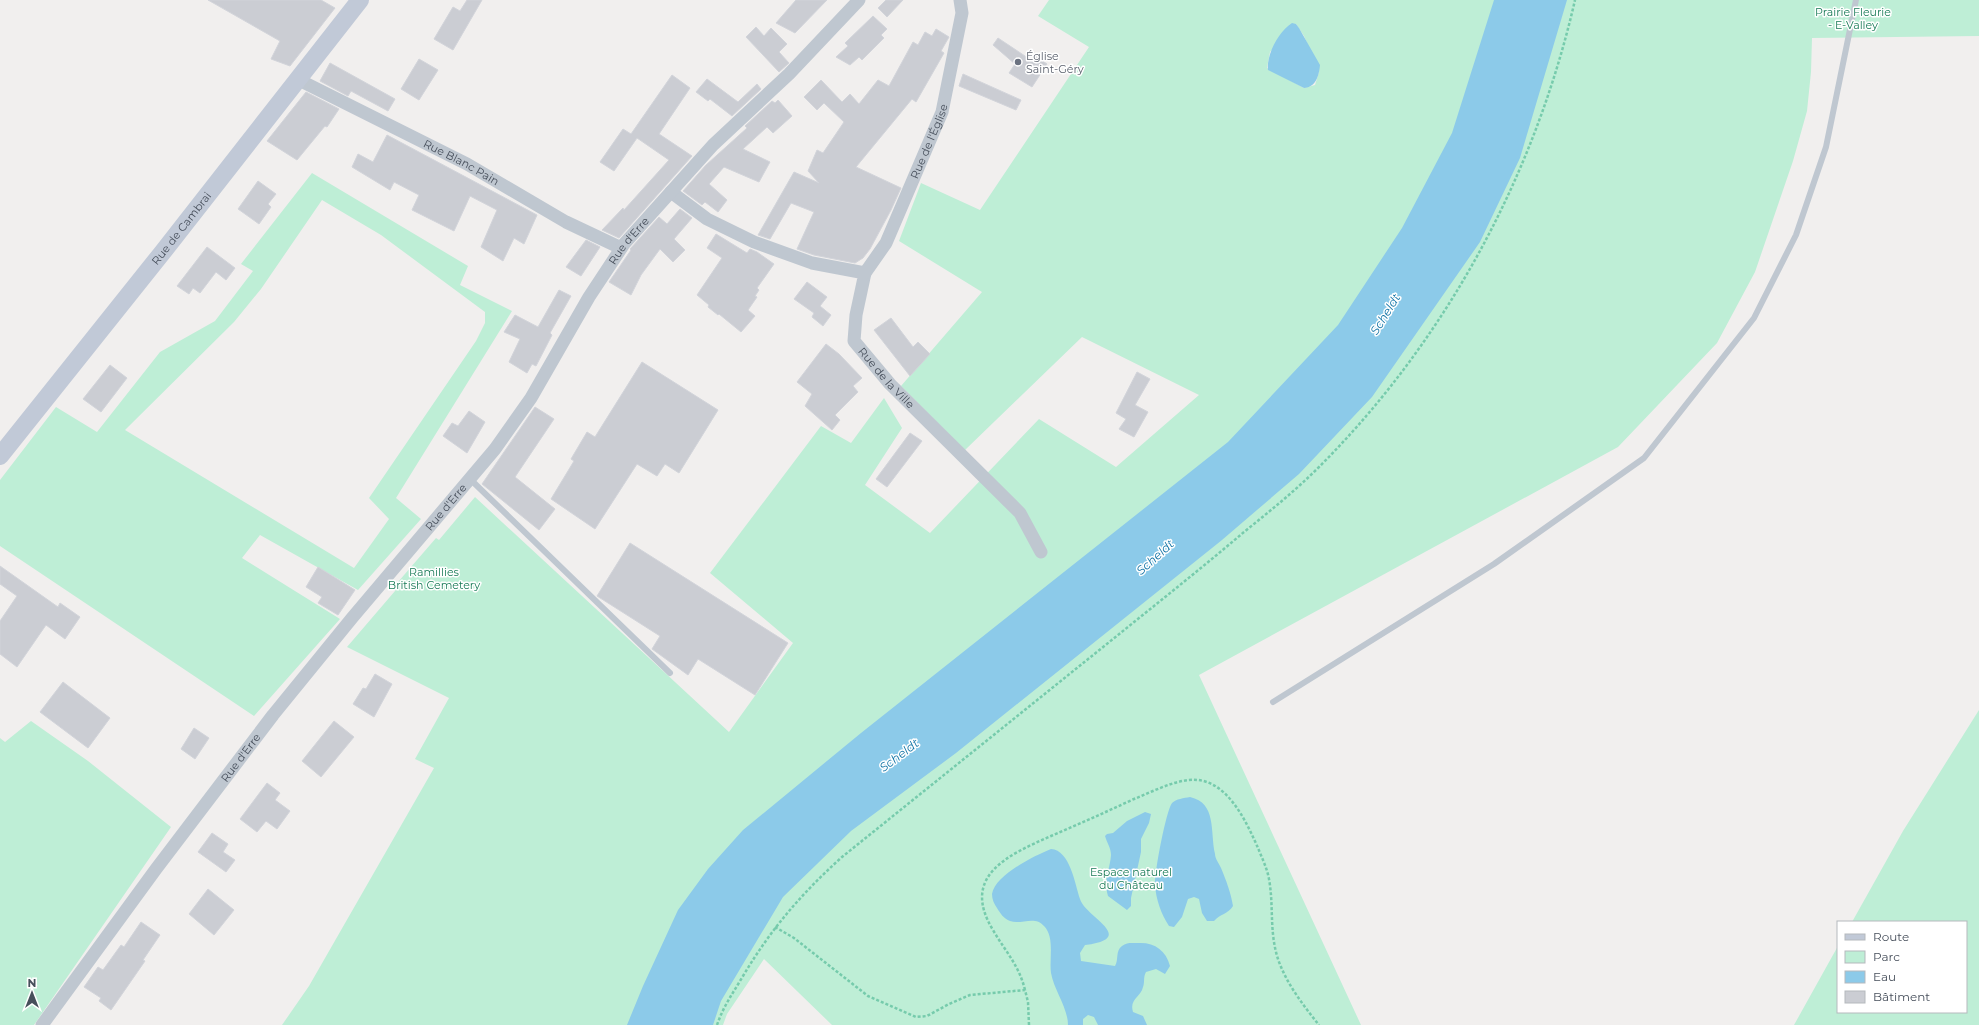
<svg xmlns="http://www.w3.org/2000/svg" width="1979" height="1025" viewBox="0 0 1979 1025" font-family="Montserrat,sans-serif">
	<rect width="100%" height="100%" fill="#f1efee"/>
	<!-- green -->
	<path fill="#beeed6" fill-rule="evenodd" d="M1049,0H1979V36L1812,38L1811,72L1807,111L1793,161L1755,272L1717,343L1618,447L1199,675L1361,1025H832L764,959L727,1014L723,1025H282L309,986L434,768L415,759L449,698L347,647L401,584L398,582L436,538L439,540L475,497L729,732L793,643L710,573L821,426L851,443L884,398L902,428L865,485L930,533L1039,419L1116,467L1199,395L1082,337L965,450L901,386L982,292L899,241L921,183L980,210L1089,47L1038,16ZM1296,24L1304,36L1319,72L1315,85L1304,88L1267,68L1270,52Z
		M312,173L468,266L460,285L512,311L396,498L421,519L358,590L260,535L242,558L340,619L254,716L0,546V480L56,407L97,432L160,352L215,321L253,271L241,264ZM322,200L381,235L485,312V323L476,341L369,498L389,519L354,568L125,430L234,322L261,289Z
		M1979,710V1025H1794L1838,946V1012H1966V922H1852L1903,831Z
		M31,721L88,761L171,827L34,1025H0V738L5,742Z"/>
	<!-- water -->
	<path fill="#8ccae9" d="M1494,0H1567L1520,158L1480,242L1372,397L1299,474L1222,540L956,753L851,831L783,897L721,1001L713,1025H627L643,986L678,910L708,869L743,830L861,733L1228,442L1338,325L1402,228L1452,133Z
		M1292,23L1296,24L1299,28L1320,65C1319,76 1316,87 1304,88L1268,70C1266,55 1279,31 1292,23Z
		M1190,797C1217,803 1210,832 1215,854C1215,859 1219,863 1221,868C1226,880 1231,893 1233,906C1228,914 1220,914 1214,921H1207L1202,913L1199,899L1194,897L1188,899L1182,917L1174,927L1169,926C1161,914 1156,899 1155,885C1154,874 1166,811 1172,803C1176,799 1184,798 1190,797Z
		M1145,812L1151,814L1149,823L1141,839V852L1131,898V906L1127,910L1108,896C1103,879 1110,870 1111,855C1111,848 1107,843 1105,836L1107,834L1113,833L1127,821Z
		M1051,849C1070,850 1075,884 1080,899C1085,917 1139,938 1085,945L1080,953L1081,961L1115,966C1119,960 1115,951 1122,946C1127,942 1132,943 1138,943C1154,942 1166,950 1170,966L1165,974L1156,969L1146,972C1143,977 1145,982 1143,987C1141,997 1129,999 1133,1012L1143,1016L1147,1025H1098L1094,1017L1088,1015L1083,1019V1025H1068C1068,1008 1054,990 1051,973C1049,959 1055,937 1044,926C1035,915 1021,925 1010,921C1004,919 1000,913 997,908C994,904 992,899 992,894C995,875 1034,856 1051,849Z"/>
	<!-- building -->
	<path fill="#cbcdd3" stroke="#d2d4da" d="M208,0H321L335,8L290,66L271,59L280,41Z
		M467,0H482L453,50L434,39L453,7L460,11Z
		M796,0H827L795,33L776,23Z
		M886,0H903L887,17L878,8Z
		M873,16L887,29L881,35L884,38L862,60L859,57L850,65L836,57L848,46L845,43Z
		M756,27L764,36L771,28L787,44L779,52L789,63L779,72L746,37Z
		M936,29L949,37L941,51L944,53L916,102L912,99L856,167L901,188L891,210L870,249L863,258L855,263L814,255L797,249L814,212L791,203L770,239L758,235L794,172L819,183L808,171L817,150L823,153L844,122L824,103L817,110L804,97L821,80L842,102L850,94L859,104L878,80L889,86L913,42L918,45L925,32L932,36Z
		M998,38L1031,60L1034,55L1047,64L1032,87L1009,73L1015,64L993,45Z
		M419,59L438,70L419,100L401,89Z
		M330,63L395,99L388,111L351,91L348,96L320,81Z
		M963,74L1021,100L1016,110L959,86Z
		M672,75L690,88L659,134L692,156L619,238L602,230L623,208L624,210L669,160L637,138L614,171L600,162L623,129L631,134Z
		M707,79L738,102L757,84L761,89L732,116L710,99L708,101L696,92Z
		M306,92L339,109L327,127L325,126L297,160L267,141Z
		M778,100L792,116L773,133L767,127L743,149L770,162L759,182L724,167L709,184L727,200L718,212L705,202L702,205L683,191L706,165L747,128L745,126L772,101L775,103Z
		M387,135L537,215L524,244L514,238L503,261L481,247L497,210L470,196L454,231L412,210L419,195L394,182L390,190L352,167L358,154L373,162Z
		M258,181L276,194L268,204L271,207L259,224L238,209Z
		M680,209L692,218L674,239L685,250L673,262L660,249L641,275L631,295L609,282L631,250L630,249L659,217L667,224Z
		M716,234L747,253L750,249L757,252L774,264L757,288L759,290L755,296L757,297L748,310L755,316L741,332L719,314L718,315L708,307L709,305L697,295L722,258L707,248Z
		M586,240L600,247L581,276L566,267Z
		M207,247L235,268L226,280L216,272L200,293L193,288L189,294L177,286Z
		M807,282L827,297L820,306L831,315L823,326L812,317L814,313L794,299Z
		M559,290L571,296L550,333L552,335L536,366L532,364L527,373L509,362L520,339L504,332L515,315L538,327Z
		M891,318L913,347L918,342L930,354L910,376L874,330Z
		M826,344L839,354L862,378L853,386L858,392L835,415L840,420L832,430L805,406L812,394L797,382Z
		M642,362L718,410L679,473L665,464L657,476L637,464L595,529L551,499L574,461L571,459L587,432L595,437Z
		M110,365L127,378L101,412L83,399Z
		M1137,372L1150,379L1135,405L1148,412L1134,437L1119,429L1126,419L1116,413Z
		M535,407L554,419L515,477L555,509L539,530L482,484Z
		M469,411L485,422L467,453L443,436L452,423L458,426Z
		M910,433L922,441L887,487L876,479Z
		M630,543L788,643L755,695L698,659L688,675L652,649L660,636L597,596Z
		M0,566L58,607L60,603L80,617L65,639L46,625L17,667L0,654V621L17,596L0,584Z
		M318,567L355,590L338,615L318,603L322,597L306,587Z
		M375,674L392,684L374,717L353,704L363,688L366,689Z
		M63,682L110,718L88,748L40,712Z
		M334,721L354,737L321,777L302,761Z
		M194,728L209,738L195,759L181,749Z
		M267,783L280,793L275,800L290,811L277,829L266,821L257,832L240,819Z
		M212,833L228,844L223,852L235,860L226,872L198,852Z
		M208,889L234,910L214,935L189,914Z
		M141,922L160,935L143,960L145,961L111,1010L99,1001L101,998L84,987L98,967L103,970L121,945L124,947Z"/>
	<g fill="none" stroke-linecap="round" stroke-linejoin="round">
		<!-- path -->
		<path stroke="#76cbac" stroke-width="2.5" stroke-dasharray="3 2" stroke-linecap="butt" d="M775,927L794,938L868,996L916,1017L927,1016L949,1004L970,995L1025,990L1028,1002L1029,1025
			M1025,990C1019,965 1005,951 993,930C960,876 1008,855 1051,836C1079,824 1106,812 1134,799C1152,792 1170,782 1189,780C1226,776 1246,821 1258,848C1262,858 1267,868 1269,879C1274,907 1269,931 1278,959C1286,983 1303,1005 1319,1025
			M717,1025C723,1007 733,993 743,976C771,929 801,894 842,857C934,783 1026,709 1118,635C1160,601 1203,567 1244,532C1270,511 1295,491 1319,467C1446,340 1535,175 1575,0"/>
		<!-- lane -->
		<path stroke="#bfc7d0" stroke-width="6" d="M470,479L670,673
			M1273,702L1494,564L1644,458L1754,318L1796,235L1826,147L1856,0"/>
		<!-- street -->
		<g stroke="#bfc7d0" stroke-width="13">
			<path id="s1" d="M299,80L467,164L566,222L621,248"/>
			<path id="s2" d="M671,192L707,219L754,242L812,263L865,273L856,315L854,341L890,384L1020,513L1041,552"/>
			<path id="s3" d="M865,273L886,243L942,112L962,13L960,0"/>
			<path id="s4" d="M42,1025L156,869L273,715L352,618L495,449L531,398L589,297L624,244L713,145L789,74L859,0"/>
		</g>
		<!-- secondary -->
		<path stroke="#c1c9d7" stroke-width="18" id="s5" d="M0,456L162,253L360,0"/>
	</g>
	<!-- markers -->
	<circle fill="#6b7280" stroke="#fff" stroke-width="1.5" cx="1018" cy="62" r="4"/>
	<g text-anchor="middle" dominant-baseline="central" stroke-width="3" stroke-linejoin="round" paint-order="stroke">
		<!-- park labels -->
		<g font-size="11" fill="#197b57" stroke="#fff">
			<text x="1853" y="12">Prairie Fleurie<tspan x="1853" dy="13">- E-Valley</tspan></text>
			<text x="434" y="572">Ramillies<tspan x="434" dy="13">British Cemetery</tspan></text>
			<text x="1131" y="872">Espace naturel<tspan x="1131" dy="13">du Château</tspan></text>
		</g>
		<!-- worship labels -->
		<g font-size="11" fill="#5b616d" stroke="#fff" text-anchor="start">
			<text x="1026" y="56">Église<tspan x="1026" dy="13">Saint-Géry</tspan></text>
		</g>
		<!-- street labels -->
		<g font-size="11" fill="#474f5b" stroke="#fff">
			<text stroke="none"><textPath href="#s3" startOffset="147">Rue de l'Église</textPath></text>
			<text stroke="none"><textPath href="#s1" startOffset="182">Rue Blanc Pain</textPath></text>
			<text stroke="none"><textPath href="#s5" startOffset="291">Rue de Cambrai</textPath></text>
			<text stroke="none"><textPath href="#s4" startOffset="981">Rue d'Erre</textPath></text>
			<text stroke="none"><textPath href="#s2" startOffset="331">Rue de la Ville</textPath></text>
			<text stroke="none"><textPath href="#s4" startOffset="657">Rue d'Erre</textPath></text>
			<text stroke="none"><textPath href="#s4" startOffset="333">Rue d'Erre</textPath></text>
		</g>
		<!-- water labels -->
		<g font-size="12" font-style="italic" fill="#1073a5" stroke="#fff">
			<text transform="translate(1385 314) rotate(-58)">Scheldt</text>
			<text transform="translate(1155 557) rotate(-42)">Scheldt</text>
			<text transform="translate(899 755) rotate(-37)">Scheldt</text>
		</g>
	</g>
	<!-- legend -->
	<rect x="1837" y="921" width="130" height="92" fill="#ffffff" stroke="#b5b9bd"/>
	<rect x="1845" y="934" width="20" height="6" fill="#c1c9d7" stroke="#b5b9bd"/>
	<text x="1873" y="941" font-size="12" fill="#474f5b">Route</text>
	<rect x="1845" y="951" width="20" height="12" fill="#beeed6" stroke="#b5b9bd"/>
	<text x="1873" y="961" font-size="12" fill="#474f5b">Parc</text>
	<rect x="1845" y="971" width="20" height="12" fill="#8ccae9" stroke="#b5b9bd"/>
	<text x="1873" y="981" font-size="12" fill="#474f5b">Eau</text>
	<rect x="1845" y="991" width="20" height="12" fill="#cbcdd3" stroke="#b5b9bd"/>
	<text x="1873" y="1001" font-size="12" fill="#474f5b">Bâtiment</text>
	<!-- north arrow -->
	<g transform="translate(32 993)" stroke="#ffffff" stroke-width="3" paint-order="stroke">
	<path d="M0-3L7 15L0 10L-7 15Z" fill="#474f5b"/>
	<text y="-6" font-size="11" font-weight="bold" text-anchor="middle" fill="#474f5b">N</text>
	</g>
</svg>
